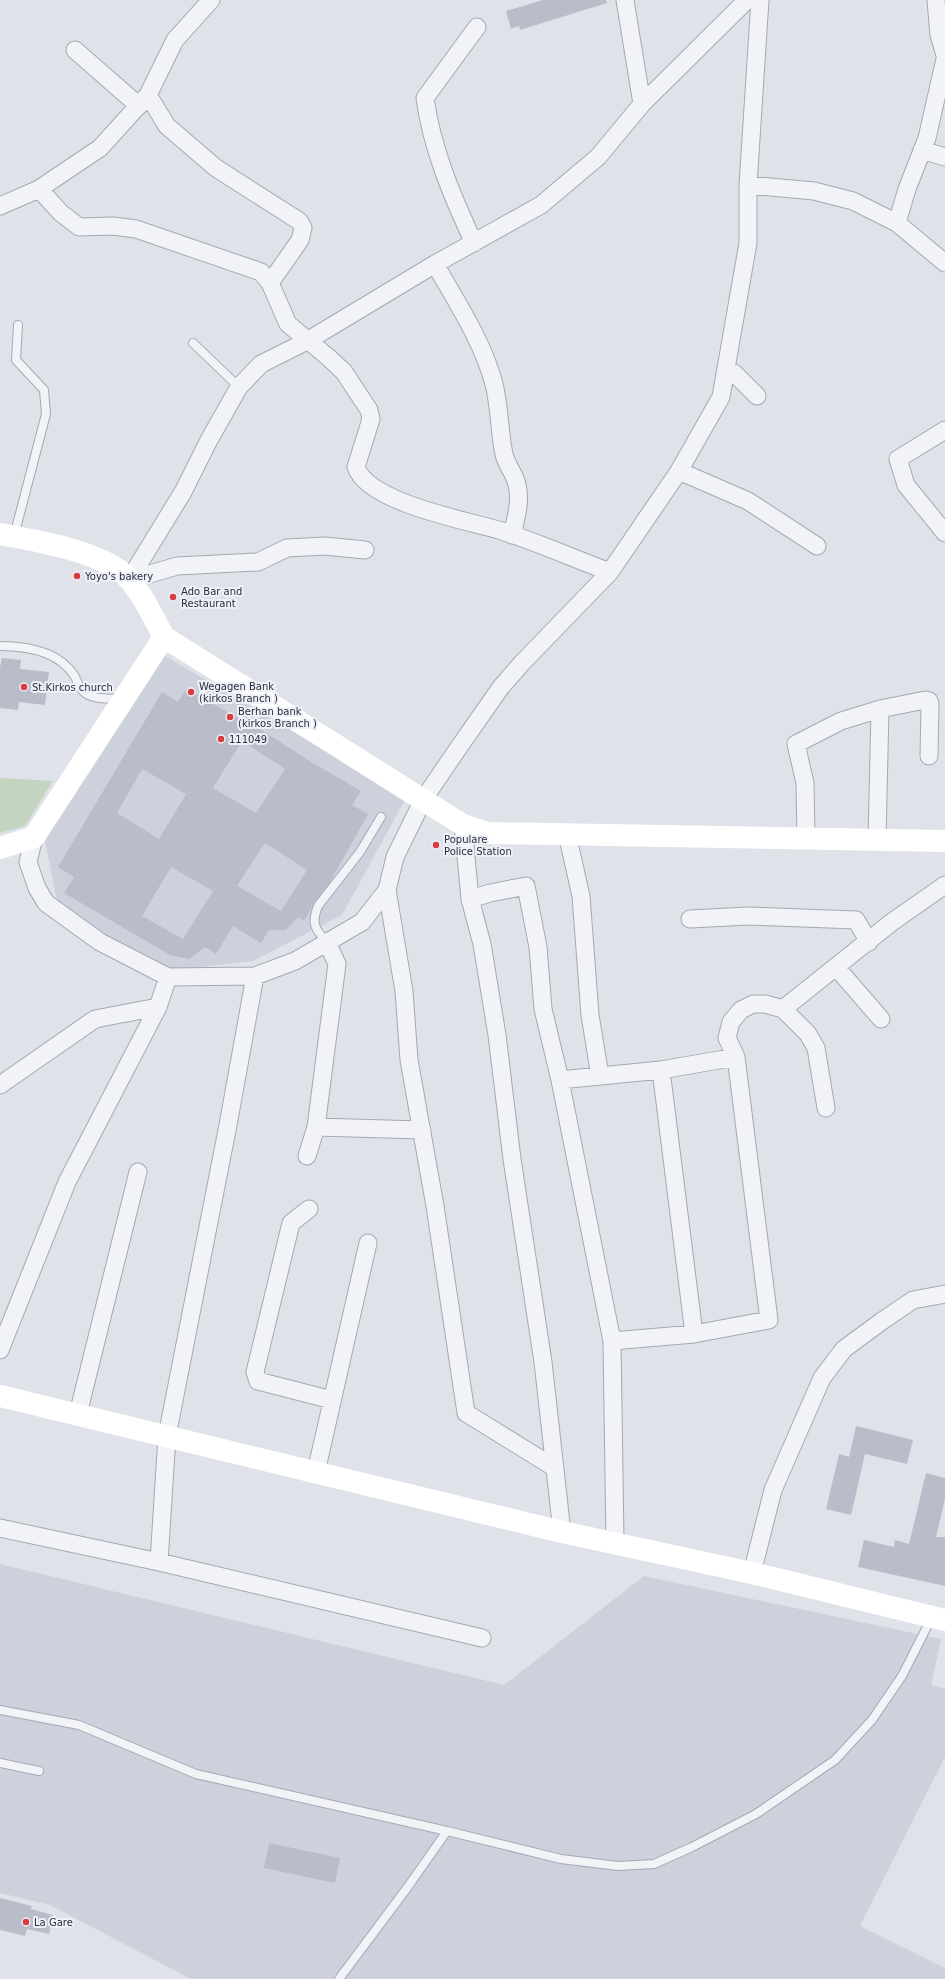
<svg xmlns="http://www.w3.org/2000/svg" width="945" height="1979" viewBox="0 0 945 1979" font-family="'DejaVu Sans',sans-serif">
	<rect width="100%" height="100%" fill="#dfe2e9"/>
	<!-- built -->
	<path fill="#cdd1dc" d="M160,653L406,798L342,915L253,961L164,971L58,906L43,831Z
		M0,1564L504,1685L644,1576L941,1639L931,1685L945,1689V1757L860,1926L945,1968V1979H191L50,1905L0,1893Z"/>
	<!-- green -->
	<path fill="#c3d4c0" d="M0,778L53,781L25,826L0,833Z"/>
	<!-- building -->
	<path fill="#b9bdca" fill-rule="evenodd" d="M543,0H606L607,3L520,30L519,26L511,29L506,11Z
		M2,658L21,660L20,669L49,672L45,705L19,702L18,710L0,708V667Z
		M186,689L251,725L252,724L313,763L361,791L352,805L368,814L330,882L314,903L304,921L298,917L286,930H269L261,943L233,926L216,954L205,947L189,959L170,955L64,893L74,877L58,867L162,692L178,702ZM242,741L285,769L256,813L213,788ZM142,769L186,794L159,839L117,813ZM265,843L307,870L281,911L237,886ZM171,867L213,891L183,939L142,916Z
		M856,1426L913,1440L907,1464L865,1454L851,1515L826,1509L839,1454L849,1457Z
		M926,1473L945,1478V1499L936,1537H945V1586L858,1567L864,1540L894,1547L895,1540L909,1544Z
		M269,1843L340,1858L335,1883L264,1868Z
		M0,1898L32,1906L31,1909L53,1915L49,1934L27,1929L25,1936L0,1930Z"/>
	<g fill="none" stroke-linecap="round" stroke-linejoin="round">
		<!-- lane casing -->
		<g stroke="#a4a8b4" stroke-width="10">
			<path id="lane" d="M193,343L239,387
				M14,536L46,414L44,390L16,360L18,325
				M0,646C26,646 58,651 74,675C78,681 78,688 85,693C95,700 109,698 121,699
				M327,942C315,930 311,923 318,906L360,852L381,817
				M0,1710L79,1725L196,1774L447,1831L407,1888L339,1979
				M0,1763L39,1771
				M447,1831L561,1859L618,1866L654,1864L692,1847L756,1814L835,1760L872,1720L902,1676L932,1617"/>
		</g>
		<!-- street casing -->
		<g stroke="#a4a8b4" stroke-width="19">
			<path id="street" d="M625,0L642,104
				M936,0L939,35L945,55
				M75,50L139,106
				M148,95L167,126L216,168L299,221L303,228L300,240L270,283
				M922,150L945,157
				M748,185L814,191L853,201L897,223L945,263
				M39,189L61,213L79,227L113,226L136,229L261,272L270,283L288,324L328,357L344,372L369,410L371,419L356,467C368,503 469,521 502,531C539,543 575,559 610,572
				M0,206L39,189L100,148L148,95L175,40L211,0
				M897,223L907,189L927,138L945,59
				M474,243C452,196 432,149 425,98L477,27
				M435,264C457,303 483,342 494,384C500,408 499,431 504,454C506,464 513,472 516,481C522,500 516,517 512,535
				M726,372L734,373L757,396
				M945,430L898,459L906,485L945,533
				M679,471L748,501L817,546
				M129,580L183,492L209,440L239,387L261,364L307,341L435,264L541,205L598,157L642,104L747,0
				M129,580L177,566L258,562L287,548L325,546L365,550
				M463,825L470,899L490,893L526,886L538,947L543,1009L560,1080
				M567,834L581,896L590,1015L600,1076
				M34,837L28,862L37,888L46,903L100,942L168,977L255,976L295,961L362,922L387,890L395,857L423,800L457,750L501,687L522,663L610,572L679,471L721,397L748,243V185L760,0
				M806,839L805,783L796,744L841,721L880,709L925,700L929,701L930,704L929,756
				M877,840L880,709
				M387,890L404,991L409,1060L435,1206L466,1413L555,1468
				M470,899L482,944L497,1035L512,1159L543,1362L562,1532
				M690,919L748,916L856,920L869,942
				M836,967L881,1019
				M783,1009L892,922L945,885
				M661,1070L694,1334
				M0,1085L95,1019L158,1007L168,977
				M316,1127L422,1130
				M307,1156L316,1127L337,964L327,942
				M309,1209L291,1223L255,1372L258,1381L332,1400
				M612,1341L694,1334L769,1320L736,1057L727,1038L731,1022L741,1010L753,1004H765L783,1009L808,1034L816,1048L826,1108
				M0,1350L67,1182L158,1007
				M78,1414L138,1172
				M316,1472L368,1243
				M0,1528L159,1562L482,1638
				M615,1542L612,1341L560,1080L661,1070L736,1057
				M159,1562L167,1436L228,1125L255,976
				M752,1573L773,1490L822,1378L844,1349L882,1321L913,1300L945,1294"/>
		</g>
		<!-- lane -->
		<use href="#lane" stroke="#f2f3f7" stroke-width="8"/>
		<!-- street -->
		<use href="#street" stroke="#f2f3f7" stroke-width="17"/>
		<!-- secondary -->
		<path stroke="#fff" stroke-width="22" d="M0,534C34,540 92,550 120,571C138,584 153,617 164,637L463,825L487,833L945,841
			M0,848L34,837L164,637
			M0,1396L562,1532L752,1573L945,1620"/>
	</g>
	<!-- markers -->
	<g fill="#d73c43" stroke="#eff1f7" stroke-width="1.5">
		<circle cx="77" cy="576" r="4"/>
		<circle cx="173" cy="597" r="4"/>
		<circle cx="24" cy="687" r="4"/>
		<circle cx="191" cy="692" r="4"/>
		<circle cx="230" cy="717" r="4"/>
		<circle cx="221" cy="739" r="4"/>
		<circle cx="436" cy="845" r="4"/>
		<circle cx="26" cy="1922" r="4"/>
	</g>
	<g text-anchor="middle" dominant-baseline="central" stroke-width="4" stroke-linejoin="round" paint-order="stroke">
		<!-- poi labels -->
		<g font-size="10" fill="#272e42" stroke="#eff1f7" text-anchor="start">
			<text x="85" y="576">Yoyo's bakery</text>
			<text x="181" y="591">Ado Bar and<tspan x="181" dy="12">Restaurant</tspan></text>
			<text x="199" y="686">Wegagen Bank<tspan x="199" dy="12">(kirkos Branch )</tspan></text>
			<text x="32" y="687">St.Kirkos church</text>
			<text x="238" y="711">Berhan bank<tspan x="238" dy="12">(kirkos Branch )</tspan></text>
			<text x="229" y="739">111049</text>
			<text x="444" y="839">Populare<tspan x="444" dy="12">Police Station</tspan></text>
			<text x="34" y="1922">La Gare</text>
		</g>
	</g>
</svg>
